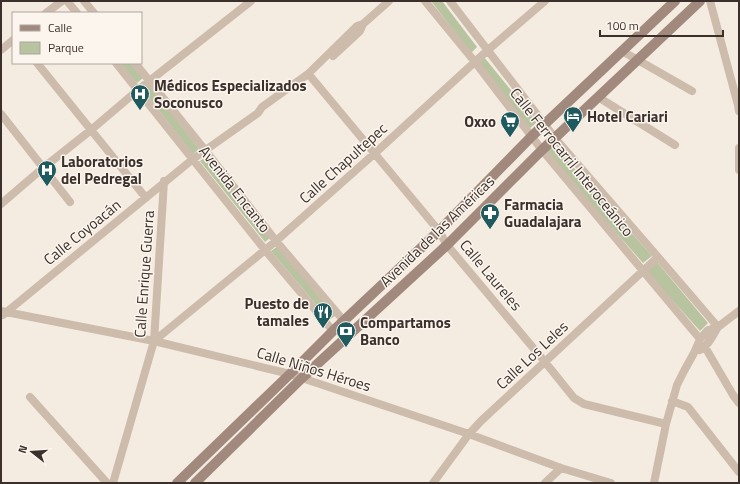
<svg xmlns="http://www.w3.org/2000/svg" width="740" height="484" viewBox="0 0 740 484" font-family="'Titillium Web',sans-serif">
	<rect width="100%" height="100%" fill="#f4ebe1"/>
	<!-- green -->
	<path fill="#b8c4a0" d="M431,1H442L477,47L471,53Z
		M484,57L537,122L528,130L474,66Z
		M119,63H130L143,78L137,83Z
		M149,84L199,149L193,154L142,89Z
		M553,144L652,256L643,263L544,151Z
		M205,157L271,237L265,242L200,161Z
		M278,246L335,316L329,320L271,251Z
		M657,262L708,323L700,331L647,272Z"/>
	<g fill="none" stroke-linecap="round" stroke-linejoin="round">
		<!-- street -->
		<path stroke="#cdbbac" stroke-width="8" d="M67,1L77,13
			M84,1L94,13
			M425,1L475,62L542,150L700,339
			M450,1L555,138L658,257L718,327
			M710,1L738,105L739,111
			M46,13L62,1
			M1,50L13,40
			M622,51L692,91
			M333,56L360,31L363,24L389,1
			M37,63L146,198
			M116,63L265,250L333,331
			M135,63L205,150L276,241L344,321
			M311,77L439,231L447,245L545,362L574,398L584,404L666,424
			M598,97L675,145
			M1,114L70,202
			M739,148V170
			M1,204L43,168L91,130L138,90L251,1
			M1,311L154,341L290,374L469,434L561,468L611,483
			M3,315L193,159L258,113L262,107L308,74L357,26L363,24
			M154,341L276,241L374,154L488,50L545,1
			M705,347L733,395L739,403
			M700,350C709,345 713,335 718,327
			M30,397L107,483
			M672,401L688,407L739,472
			M113,483L154,341L164,181
			M433,483L469,434L481,421L658,257
			M545,483L561,468
			M654,483L666,424L677,385L684,371L694,353L700,339L708,330L718,327L739,311"/>
		<!-- secondary -->
		<path stroke="#a18a7d" stroke-width="10" d="M177,483L290,374L333,331L439,231L532,136L675,1
			M195,483L302,378L447,245L542,150L700,1"/>
	</g>
	<!-- icons -->
	<defs>
		<g id="hospital-pin" transform="scale(1)"><path d="M0 17L-7.5 6A9.5 9.5 0 1 1 7.5 6Z" fill="#1f5a5e" stroke="#fbf5ee"/><path d="M-5-5h3v3.5h4V-5h3V5h-3V1.5h-4V5h-3Z" fill="#fff"/></g>
		<g id="hotel-pin" transform="scale(1)"><path d="M0 17L-7.5 6A9.5 9.5 0 1 1 7.5 6Z" fill="#1f5a5e" stroke="#fbf5ee"/><path d="M-6-4.5h1.5V1H6V5H4.5V3h-9V5H-6ZM-4 0a1.8 1.8 0 1 1 3.6 0ZM.5 0V-2.5h3Q6-2.5 6 0Z" fill="#fff"/></g>
		<g id="supermarket-pin" transform="scale(1)"><path d="M0 17L-7.5 6A9.5 9.5 0 1 1 7.5 6Z" fill="#1f5a5e" stroke="#fbf5ee"/><path d="M-6-5.5h2.5l.6 2H6L4.5 2H-2.5L-4.4-4H-6ZM-1.5 3.2a1.3 1.3 0 1 0 .1 0ZM3 3.2a1.3 1.3 0 1 0 .1 0Z" fill="#fff"/></g>
		<g id="pharmacy-pin" transform="scale(1)"><path d="M0 17L-7.5 6A9.5 9.5 0 1 1 7.5 6Z" fill="#1f5a5e" stroke="#fbf5ee"/><path d="M-2-6h4v4h4v4h-4v4h-4v-4h-4v-4h4Z" fill="#fff"/></g>
		<g id="restaurant-pin" transform="scale(1)"><path d="M0 17L-7.5 6A9.5 9.5 0 1 1 7.5 6Z" fill="#1f5a5e" stroke="#fbf5ee"/><path d="M-5-6h1v4h1v-4h1v4h1v-4h1v5L-1.5 .5V6h-2V.5L-5-1ZM5-6V6H3V1.5H1.5Q1.5-4 5-6Z" fill="#fff"/></g>
		<g id="bank-pin" transform="scale(1)"><path d="M0 17L-7.5 6A9.5 9.5 0 1 1 7.5 6Z" fill="#1f5a5e" stroke="#fbf5ee"/><path d="M-6-4H6V4H-6ZM0-2.3a2.3 2.3 0 1 0 0 4.6a2.3 2.3 0 1 0 0-4.6Z" fill="#fff"/></g>
	</defs>
	<g fill-rule="evenodd">
		<use href="#hospital-pin" x="140" y="94"/>
		<use href="#hotel-pin" x="573" y="116"/>
		<use href="#supermarket-pin" x="510" y="121"/>
		<use href="#hospital-pin" x="47" y="170"/>
		<use href="#pharmacy-pin" x="490" y="213"/>
		<use href="#restaurant-pin" x="323" y="312"/>
		<use href="#bank-pin" x="346" y="331"/>
	</g>
	<g text-anchor="middle" dominant-baseline="central" stroke-width="3" stroke-linejoin="round" paint-order="stroke">
		<!-- poi labels -->
		<g font-size="15" font-weight="bold" fill="#3b302b" stroke="#fbf5ee" text-anchor="start">
			<text x="154" y="85">Médicos Especializados<tspan x="154" dy="17">Soconusco</tspan></text>
			<text x="587" y="116">Hotel Cariari</text>
			<text x="496" y="121" text-anchor="end">Oxxo</text>
			<text x="61" y="161">Laboratorios<tspan x="61" dy="17">del Pedregal</tspan></text>
			<text x="504" y="204">Farmacia<tspan x="504" dy="17">Guadalajara</tspan></text>
			<text x="309" y="303" text-anchor="end">Puesto de<tspan x="309" dy="17">tamales</tspan></text>
			<text x="360" y="322">Compartamos<tspan x="360" dy="17">Banco</tspan></text>
		</g>
		<!-- street labels -->
		<g font-size="15" fill="#3b302b" stroke="#fbf5ee">
			<text transform="translate(572 162) rotate(51)">Calle Ferrocarril Interoceánico</text>
			<text transform="translate(343 163) rotate(-42)">Calle Chapultepec</text>
			<text transform="translate(235 189) rotate(52)">Avenida Encanto</text>
			<text transform="translate(437 231) rotate(-44)">Avenida de las Américas</text>
			<text transform="translate(82 232) rotate(-39)">Calle Coyoacán</text>
			<text transform="translate(144 274) rotate(-86)">Calle Enrique Guerra</text>
			<text transform="translate(491 275) rotate(50)">Calle Laureles</text>
			<text transform="translate(532 355) rotate(-43)">Calle Los Leles</text>
			<text transform="translate(314 369) rotate(17)">Calle Niños Héroes</text>
		</g>
	</g>
	<!-- border -->
	<rect width="740" height="484" fill="none" stroke="#3b302b" stroke-width="4"/>
	<!-- legend -->
	<rect x="12" y="12" width="130" height="52" fill="#fbf5ee" stroke="#aea6a0"/>
	<rect x="20" y="25" width="20" height="6" fill="#a18a7d" stroke="#aea6a0"/>
	<text x="48" y="32" font-size="12" fill="#3b302b">Calle</text>
	<rect x="20" y="42" width="20" height="12" fill="#b8c4a0" stroke="#aea6a0"/>
	<text x="48" y="52" font-size="12" fill="#3b302b">Parque</text>
	<!-- north arrow -->
	<g transform="translate(32 452) rotate(287)" stroke="#fbf5ee" stroke-width="3" paint-order="stroke">
	<path d="M0-3L7 15L0 10L-7 15Z" fill="#3b302b"/>
	<text y="-6" font-size="11" font-weight="bold" text-anchor="middle" fill="#3b302b">N</text>
	</g>
	<!-- scale -->
	<path d="M600 30v6h123v-6" fill="none" stroke="#3b302b" stroke-width="2"/>
	<text x="606" y="30" font-size="12" fill="#3b302b" stroke="#fbf5ee" stroke-width="3" paint-order="stroke">100 m</text>
</svg>
